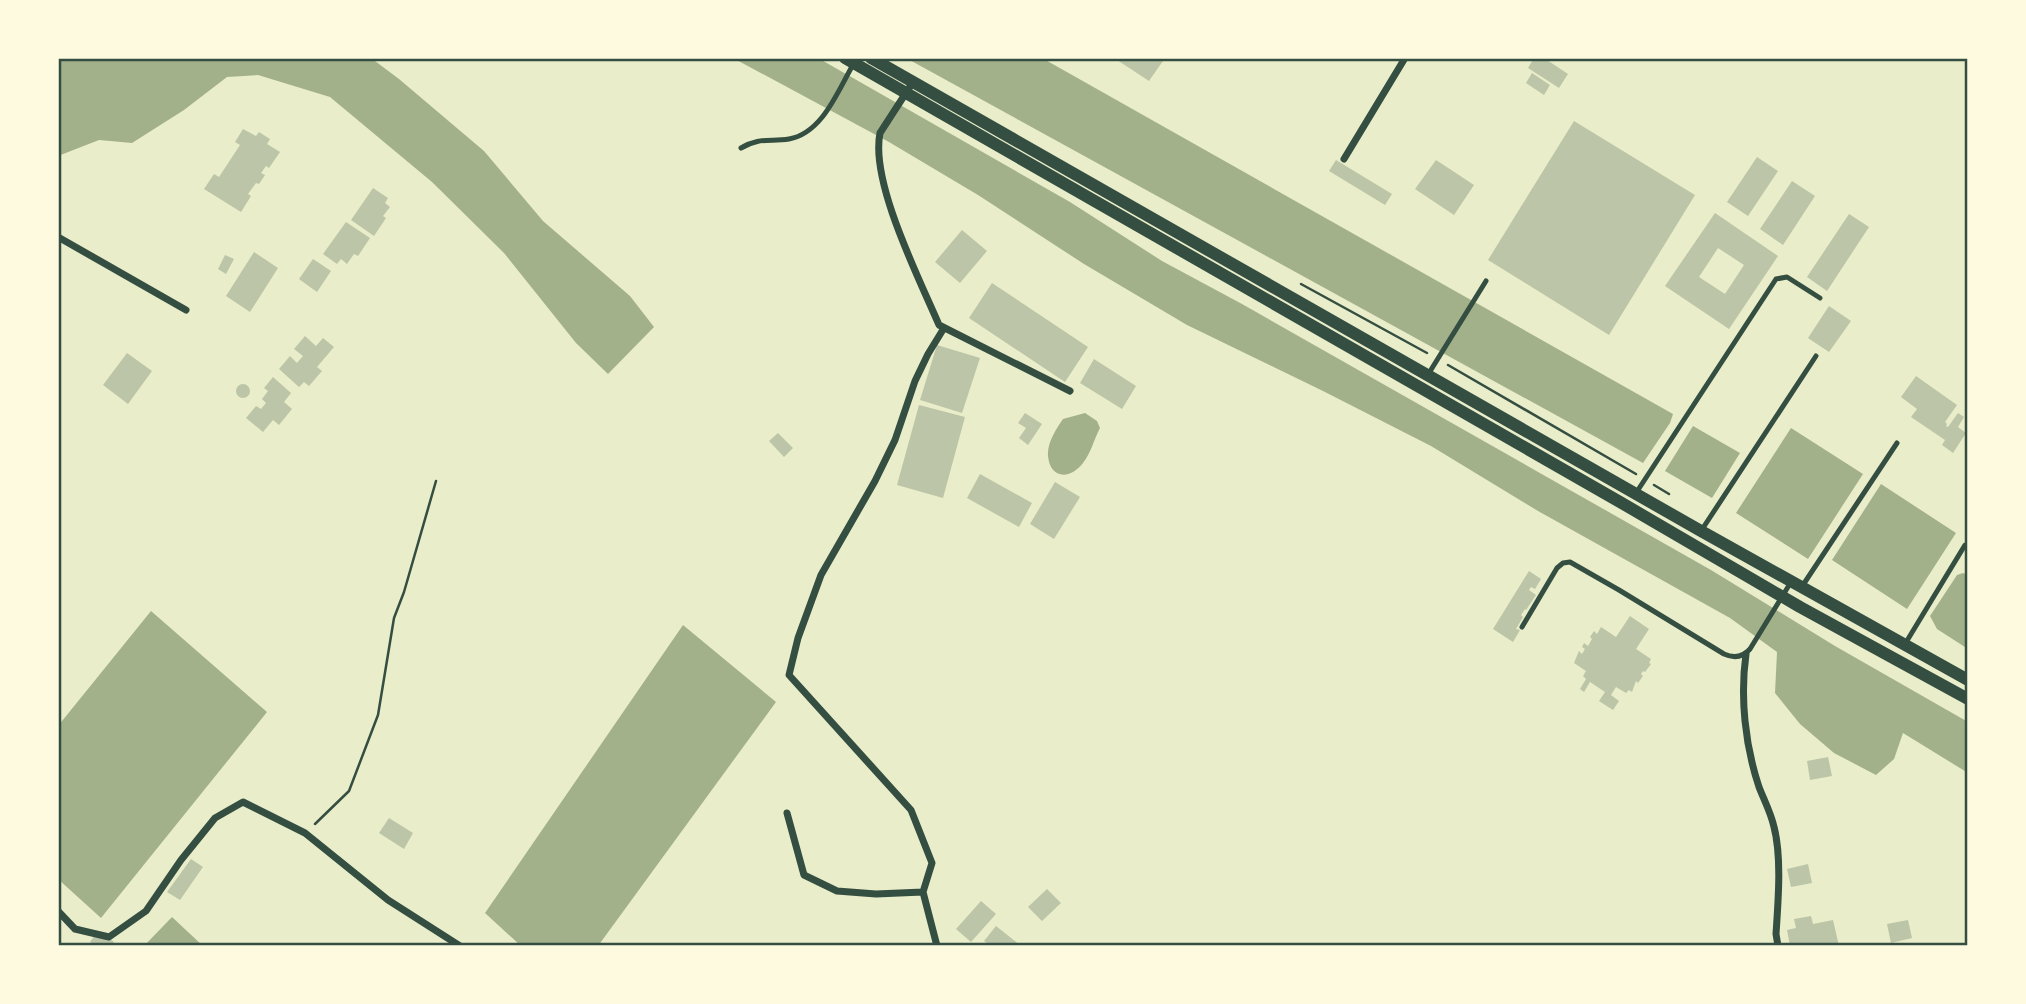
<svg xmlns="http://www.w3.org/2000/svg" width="2026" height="1004" viewBox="0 0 2026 1004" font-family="'Noto Serif',serif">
	<rect width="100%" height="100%" fill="#e9edc9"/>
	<!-- water -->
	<path fill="#a3b18a" d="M67,58H371L399,79L484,151L543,221L630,296L654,327L608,374L576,343L504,253L432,182L330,97L258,75L227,77L184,110L132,143L99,140L58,156V62Z
		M733,58H818L1070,202L1162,261L1242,304L1711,570L1835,646L1968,722V773L1903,733L1894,759L1876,775L1834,753L1800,724L1775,693L1777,652L1730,618L1538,511L1431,446L1323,391L1187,325L1084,264L978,195L889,142Z
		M906,58H1042L1673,414L1670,423L1643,463Z
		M1085,413L1097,421L1100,428C1094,439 1091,453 1083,463C1070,480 1050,479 1048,456C1047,443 1056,429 1063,419Z
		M1693,426L1740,453L1712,498L1665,471Z
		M1791,428L1863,474L1808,559L1736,513Z
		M1881,484L1956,533L1907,609L1832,560Z
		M1963,573L1968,575V649L1937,629L1930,616L1957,575Z
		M151,611L267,712L101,918L58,879V726Z
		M683,625L776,702L598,946H521L485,913Z
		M172,917L203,946H144Z"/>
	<!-- building -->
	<path fill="#bcc5a7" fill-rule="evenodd" d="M1114,58H1165L1149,81Z
		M1534,58H1544L1568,74L1559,88L1528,68Z
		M1532,73L1550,85L1544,95L1526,83Z
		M1574,121L1695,195L1609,335L1488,260Z
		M243,129L256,136L259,132L270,139L267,144L280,152L269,168L266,166L261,173L265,175L259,184L256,183L248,194L251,196L241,212L204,189L214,174L219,177L240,145L235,142Z
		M1757,157L1778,171L1748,216L1727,202Z
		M1336,160L1392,194L1385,205L1329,171Z
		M1436,160L1474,185L1454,215L1415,189Z
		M1792,181L1815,196L1783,245L1760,229Z
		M373,188L388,198L385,203L390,207L383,216L386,218L374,236L351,220Z
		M1715,213L1778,256L1729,329L1665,286ZM1718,248L1744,265L1725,294L1699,277Z
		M1849,214L1869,227L1827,291L1807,277Z
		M346,222L370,238L358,256L354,254L347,264L341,259L337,264L323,254Z
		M962,230L987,251L960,283L935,262Z
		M254,252L278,268L250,312L226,296Z
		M225,255L234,259L226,274L218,269Z
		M313,259L331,271L317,292L299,279Z
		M992,283L1088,347L1065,382L969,318Z
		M1829,306L1851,321L1829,352L1808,338Z
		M305,336L316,346L323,338L334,347L317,367L322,371L309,386L304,382L299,387L279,369L290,356L297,363L303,356L294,349Z
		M937,345L980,358L962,413L920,400Z
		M127,353L152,371L128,404L103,385Z
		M1094,359L1136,386L1122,409L1080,383Z
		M1916,376L1957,405L1945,422L1947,424L1946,426L1948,427L1958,413L1964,417L1958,427L1966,433L1953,453L1942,445L1945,440L1911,417L1917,409L1901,397Z
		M273,377L291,393L284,402L292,409L279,425L273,420L263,432L246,418L256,406L261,409L266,403L262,399L268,391L264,388Z
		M236 391a7 7 0 1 1 14 0a7 7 0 1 1-14 0Z
		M919,405L965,417L943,498L897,485Z
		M1025,413L1042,424L1028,445L1019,438L1026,428L1018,423Z
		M778,433L793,448L784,457L769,441Z
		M980,474L1032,503L1019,527L967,498Z
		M1055,482L1080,497L1054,539L1030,524Z
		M1529,571L1541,579L1535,589L1531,587L1529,590L1536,595L1526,610L1525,609L1521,615L1523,617L1516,629L1520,630L1513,642L1493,629Z
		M1630,616L1649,629L1636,649L1651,659L1649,663L1651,664L1645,672L1643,671L1641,674L1643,676L1638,683L1636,681L1632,692L1629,690L1626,693L1616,687L1611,695L1619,701L1613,710L1599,701L1605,692L1590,682L1584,692L1580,689L1586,679L1583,676L1586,671L1574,663L1579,651L1582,654L1585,649L1582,647L1584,643L1588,646L1592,639L1590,637L1594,631L1597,634L1601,627L1616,637Z
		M1828,757L1832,776L1810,780L1807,761Z
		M389,818L413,833L404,849L379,833Z
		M191,859L203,867L180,900L167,892Z
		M1808,864L1812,883L1791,887L1787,869Z
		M1047,889L1061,903L1042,921L1028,907Z
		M981,901L996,914L971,942L956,929Z
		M1811,916L1813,924L1833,920L1839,946H1790L1787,930L1796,928L1794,919Z
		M1908,920L1912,938L1891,943L1887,924Z
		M996,926L1021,946H991L984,941Z
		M98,931L114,942L111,946H96L90,942Z"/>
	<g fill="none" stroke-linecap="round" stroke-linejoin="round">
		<!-- path -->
		<path stroke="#344e41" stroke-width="2.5" d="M1301,284L1427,353
			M1448,365L1636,474
			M1654,485L1669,494
			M315,824L349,791L378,715L394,618L404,592L436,481"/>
		<!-- service -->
		<path stroke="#344e41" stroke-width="5" d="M741,148C759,137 770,142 789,139C823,133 838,90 854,63
			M1429,373L1486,281
			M1636,493L1776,279L1787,277L1820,298
			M1701,531L1816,356
			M1801,588L1897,443
			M1522,627L1557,568L1563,563L1570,562L1619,590L1724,654C1735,659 1743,657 1750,649L1791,582
			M1905,644L1965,545L1968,544"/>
		<!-- minor -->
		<path stroke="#344e41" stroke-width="7" d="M913,82L880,133C870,182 919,278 939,325L1070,391
			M1344,159L1405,58
			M58,237L186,310
			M1746,654C1740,697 1745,745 1759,787C1764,800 1771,813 1774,827C1782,857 1778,903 1776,934L1778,946
			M787,813L804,875L837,891L876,894L923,892L937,946
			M923,892L932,863L911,810L789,675L798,638L821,575L875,481L895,440L915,381L928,354L944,328
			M58,911L75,929L109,937L146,911L181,860L215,818L243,802L305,833L388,900L460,946"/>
		<!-- tertiary -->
		<path stroke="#344e41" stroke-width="12" d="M845,58L1620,502L1800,607L1968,699
			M871,58L1701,531L1968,680"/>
	</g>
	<!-- border -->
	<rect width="2026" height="1004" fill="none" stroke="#fefae0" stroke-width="119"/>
	<rect x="60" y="60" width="1906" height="884" fill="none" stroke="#344e41" stroke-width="2.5"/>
</svg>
